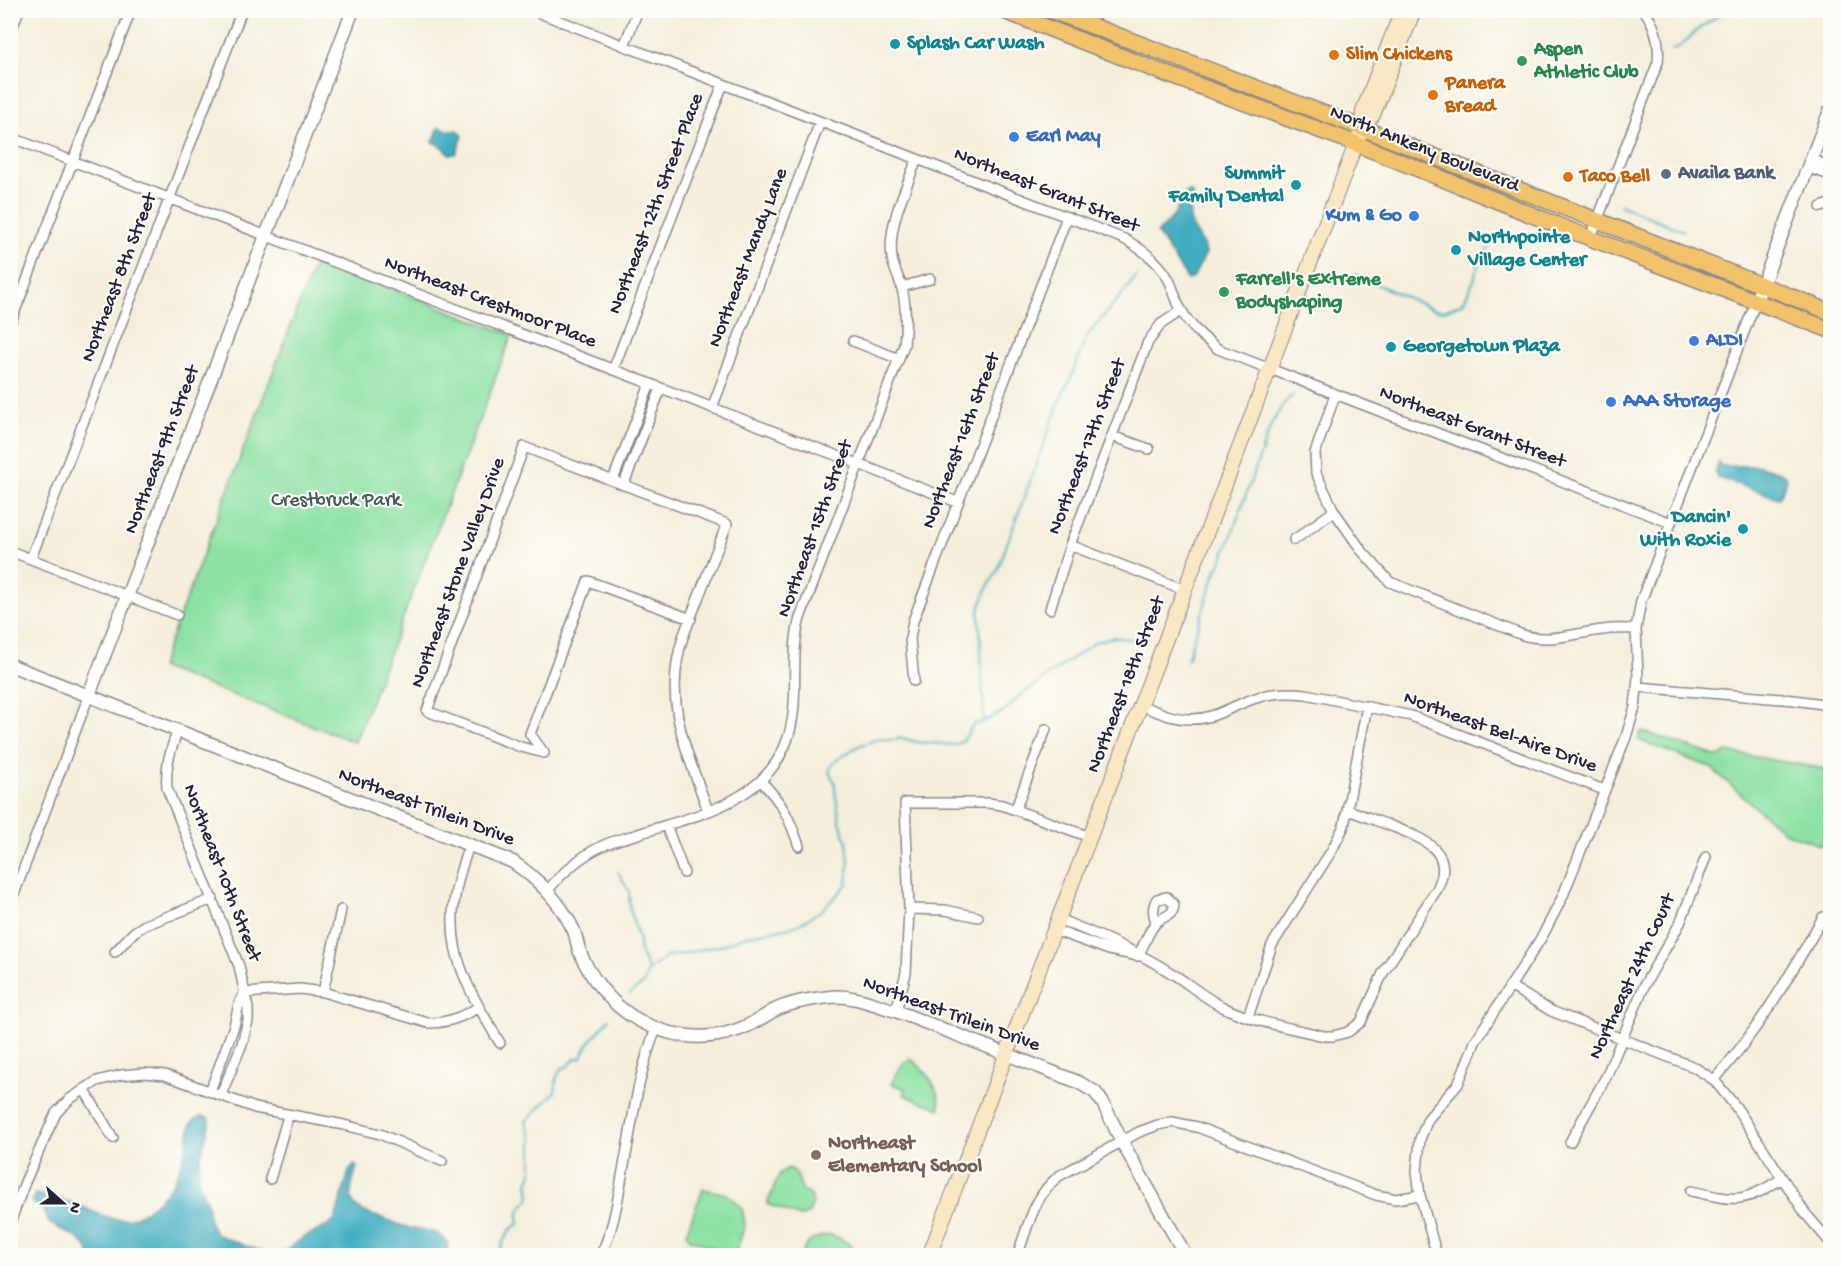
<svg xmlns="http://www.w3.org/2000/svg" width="1841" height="1266" viewBox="0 0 1841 1266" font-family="'Gochi Hand',sans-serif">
	<rect width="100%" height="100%" fill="#fdfcf7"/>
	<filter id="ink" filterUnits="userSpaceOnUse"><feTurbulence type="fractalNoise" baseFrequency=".0167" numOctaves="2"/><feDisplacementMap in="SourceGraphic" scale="12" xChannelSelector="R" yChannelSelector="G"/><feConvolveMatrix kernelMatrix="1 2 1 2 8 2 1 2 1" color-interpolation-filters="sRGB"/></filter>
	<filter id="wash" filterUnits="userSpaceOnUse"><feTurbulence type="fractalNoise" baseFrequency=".008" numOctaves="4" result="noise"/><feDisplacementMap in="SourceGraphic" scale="24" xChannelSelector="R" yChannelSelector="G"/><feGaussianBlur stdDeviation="1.35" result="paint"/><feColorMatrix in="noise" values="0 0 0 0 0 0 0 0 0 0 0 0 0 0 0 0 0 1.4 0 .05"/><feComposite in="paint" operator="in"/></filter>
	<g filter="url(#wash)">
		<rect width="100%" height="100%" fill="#f4eedb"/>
		<!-- green -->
		<path fill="#8ce1a3" stroke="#57826f" stroke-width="1.5" d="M316,260L512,335L355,742L160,667Z
			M1641,731L1718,757L1728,752L1830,770V849L1784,832L1710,767L1638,740Z
			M910,1059C926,1069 940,1089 940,1109L904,1095L906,1089L891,1084L903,1063Z
			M788,1168L795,1171L803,1191L808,1192L813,1202L809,1213L800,1217L767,1204L780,1173Z
			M703,1189L727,1194L742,1208L745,1225L735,1255L690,1239L686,1233Z
			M831,1235L841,1239L852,1246L849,1255H801C807,1241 815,1236 831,1235Z"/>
		<!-- water -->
		<path fill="#41adc0" stroke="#32687e" stroke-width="1.5" d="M439,127L451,131L458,130L463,136L456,154H449L444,148L433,142Z
			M1188,191L1191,192L1194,197C1182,229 1199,227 1206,253L1193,278L1188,280L1157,233L1174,216L1182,198Z
			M1719,462L1720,466H1760L1780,472L1786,476L1787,479L1780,497L1778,498L1718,478L1715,473Z
			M201,1116L209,1118L210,1122L200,1159L198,1181L207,1203L210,1223L216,1234C229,1239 270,1258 283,1252C291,1248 298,1240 306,1236C316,1231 327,1228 335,1220L349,1171L355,1165L357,1168C343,1207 353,1209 388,1220C395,1223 402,1226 410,1228C428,1232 435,1227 448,1243V1255H89L88,1249L79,1239L49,1223L42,1209L32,1202L35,1194C49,1197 62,1199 76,1204C89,1209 105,1219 119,1219C130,1220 141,1215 149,1208C180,1185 183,1160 191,1124L194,1120Z"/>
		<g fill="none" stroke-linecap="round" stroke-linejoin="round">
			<!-- stream -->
			<path stroke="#41adc0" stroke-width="2" d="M1672,50L1678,48L1699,29L1726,10
				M1620,205L1684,231
				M1354,274L1435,310L1444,311L1463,303L1474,280L1476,271L1493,239
				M1187,660L1213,580L1228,545L1271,425L1284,403L1293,395
				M984,720L979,610L987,588L997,571L1063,392L1070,381L1086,337L1137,276
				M618,872L629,891L630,909L639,941L640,952L648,970
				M630,994L644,983L648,970L667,957L722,945L745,936L796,926L822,910L841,891L847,884L849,861L847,842L840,822L835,790V783L829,772L831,766L837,760L858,746L878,739L893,740L903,738L916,742L955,745L960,743L966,737L974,723L979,724L1006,710L1018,697L1095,642L1115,637L1137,640
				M499,1256C501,1244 508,1228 519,1224C517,1213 519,1208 528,1201L530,1195L528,1183L532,1173V1138L526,1121L555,1092L557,1076L562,1068L567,1067L576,1058H581L588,1044L609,1019"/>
		</g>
	</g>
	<g filter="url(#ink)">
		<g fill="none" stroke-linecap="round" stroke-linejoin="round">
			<!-- minor casing -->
			<g stroke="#8b888b" stroke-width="12">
				<path id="minor" d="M532,10L1124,239C1142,249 1160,262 1169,280C1174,290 1176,302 1182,311C1190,327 1204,338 1218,349L1671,523
					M10,33L19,10
					M624,46L638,10
					M10,137L957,502
					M1812,159L1830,167
					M1809,168L1830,175
					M1821,207L1830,204
					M1591,237L1658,62C1660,43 1656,26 1644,10
					M902,287L930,279
					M10,324L131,10
					M853,341L899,359
					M613,370L723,84
					M1335,395L1315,453L1316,473L1334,511L1362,551L1390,582L1520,634C1548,644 1574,633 1603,630C1614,628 1625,629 1636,629
					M712,408L820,122
					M1112,436L1149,449
					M613,480L650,384
					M624,484L661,388
					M1294,540L1334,511
					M1070,545L1185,590
					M10,551L177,615
					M31,558L242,10
					M1050,609L1070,545L1148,342L1161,324L1181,311
					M914,681L910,639L913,621L1067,217
					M1638,687L1794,700L1830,705
					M1140,705C1156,711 1172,719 1190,719C1214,720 1233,705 1256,698C1273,692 1289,692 1306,694L1411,716L1604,790
					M177,732C170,752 165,767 167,788L239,966L248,1008V1021L242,1044L221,1095
					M544,753L521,747L427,711L524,447L727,524L683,637C662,703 687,750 708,811
					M544,753L530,734L588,581L691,619
					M761,781C783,804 789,817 799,846
					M1016,808L1046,729
					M666,825L684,873
					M469,846C437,931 455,969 500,1043
					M548,890C563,872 580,857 600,847C611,841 624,838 635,835C689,817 759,805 784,748C803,707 788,660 800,618L904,345C906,326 907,307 902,289C900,278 893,269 892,258C887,225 906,189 917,159
					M10,905L89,695
					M909,909L945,910L978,917
					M1058,919C1098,935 1137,951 1173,974C1192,986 1207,1000 1227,1009C1258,1023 1292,1028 1324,1036H1333L1348,1032L1361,1022L1383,973L1437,889C1457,850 1421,838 1391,826C1377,821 1362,815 1348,810
					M1054,930L1109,950L1138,956
					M115,952L134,932L145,925L213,899
					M1138,956C1144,946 1149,928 1158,921C1165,915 1173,917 1174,905L1167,897L1157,899C1152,907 1153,913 1156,922
					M1510,986L1551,1011L1694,1067L1714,1080L1736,1107L1805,1213L1830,1242
					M323,992L341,910
					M244,993L300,989L323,992L428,1023C448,1023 462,1017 479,1007
					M896,1011L906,973L909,909L905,803H988L1002,805L1090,837
					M1248,1017L1272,945L1332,850L1344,826L1367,706
					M1714,1080C1758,1031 1791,974 1823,917
					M84,1089L113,1138
					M210,1091L234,1026L239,1004L244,993
					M1570,1142L1606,1077L1645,984L1680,923L1706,857
					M270,1179L288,1116
					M1691,1191C1735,1201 1743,1204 1781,1179
					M10,1223L25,1182L56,1113L70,1099L97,1081L121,1075L145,1073L165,1075L255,1108L344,1125L380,1134L442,1161
					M600,1256C613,1231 617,1204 622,1176C632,1127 637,1075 656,1029
					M1017,1256C1028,1227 1034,1195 1059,1176L1139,1132L1158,1125L1172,1122L1197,1127L1376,1195L1396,1199L1420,1195
					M1437,1256L1420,1195L1417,1171L1420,1139L1428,1119L1458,1084L1476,1040L1543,935L1562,898L1626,737L1635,707L1638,677L1636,629L1641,601L1756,301"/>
			</g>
			<!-- tertiary casing -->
			<g stroke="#8b888b" stroke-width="15">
				<path id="tertiary" d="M1756,301L1830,111
					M10,665L513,862C539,880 559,900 573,929C576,935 577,943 579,950C589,976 609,1002 633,1017C664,1036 702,1043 737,1030C750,1026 761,1018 773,1011C790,1002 811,999 830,997C851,994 876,1005 896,1011L1078,1082L1095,1092L1103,1103L1122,1142L1186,1256
					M89,695L353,10"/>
			</g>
			<!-- secondary casing -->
			<g stroke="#8b888b" stroke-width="16">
				<path id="secondary" d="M1362,128L1373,115L1414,10
					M929,1256L1362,128L1363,111L1402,10"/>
			</g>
			<!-- primary casing -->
			<g stroke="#8b888b" stroke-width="18">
				<path id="primary" d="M1002,10L1161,72L1344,139L1577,233L1830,330
					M1050,10L1362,128L1830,312"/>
			</g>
			<!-- minor -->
			<use href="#minor" stroke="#fff" stroke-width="9"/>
			<!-- tertiary -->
			<use href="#tertiary" stroke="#fff" stroke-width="12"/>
			<!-- secondary -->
			<use href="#secondary" stroke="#fae7c3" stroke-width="14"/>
			<!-- primary -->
			<use href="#primary" stroke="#f2c26a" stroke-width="15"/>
		</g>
	</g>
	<!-- markers -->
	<g fill="#0f9aa8" stroke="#fdfcf7" stroke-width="2">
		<circle cx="895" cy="44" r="6"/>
		<circle cx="1296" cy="185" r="6"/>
		<circle cx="1456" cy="250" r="6"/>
		<circle cx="1391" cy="347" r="6"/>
		<circle cx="1743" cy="529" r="6"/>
	</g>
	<g fill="#e8710a" stroke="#fdfcf7" stroke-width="2">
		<circle cx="1334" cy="55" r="6"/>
		<circle cx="1433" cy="95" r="6"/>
		<circle cx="1568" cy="177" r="6"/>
	</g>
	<g fill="#2e9e5b" stroke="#fdfcf7" stroke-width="2">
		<circle cx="1522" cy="61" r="6"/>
		<circle cx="1224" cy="292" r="6"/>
	</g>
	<g fill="#3f7fe0" stroke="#fdfcf7" stroke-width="2">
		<circle cx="1014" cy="137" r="6"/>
		<circle cx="1414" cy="216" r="6"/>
		<circle cx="1694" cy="341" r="6"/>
		<circle cx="1611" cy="402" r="6"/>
	</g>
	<circle fill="#5c6f8a" stroke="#fdfcf7" stroke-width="2" cx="1666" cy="174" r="6"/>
	<circle fill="#8d6e63" stroke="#fdfcf7" stroke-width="2" cx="816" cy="1155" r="6"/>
	<g text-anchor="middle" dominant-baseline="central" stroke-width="4.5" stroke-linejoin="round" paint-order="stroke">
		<!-- culture labels -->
		<g font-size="20" font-weight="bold" fill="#0d838f" stroke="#fdfcf7" text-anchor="start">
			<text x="907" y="44">Splash Car Wash</text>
			<text x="1284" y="174" text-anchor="end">Summit<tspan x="1284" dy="23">Family Dental</tspan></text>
			<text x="1468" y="238">Northpointe<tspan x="1468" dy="23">Village Center</tspan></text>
			<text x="1403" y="347">Georgetown Plaza</text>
			<text x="1731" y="518" text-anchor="end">Dancin'<tspan x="1731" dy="23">With Roxie</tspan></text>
		</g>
		<!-- leisure labels -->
		<g font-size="20" font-weight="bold" fill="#27864d" stroke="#fdfcf7" text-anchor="start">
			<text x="1534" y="50">Aspen<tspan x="1534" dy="23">Athletic Club</tspan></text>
			<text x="1236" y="280">Farrell's Extreme<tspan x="1236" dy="23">Bodyshaping</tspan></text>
		</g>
		<!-- food labels -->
		<g font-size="20" font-weight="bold" fill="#c56008" stroke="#fdfcf7" text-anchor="start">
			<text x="1346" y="55">Slim Chickens</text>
			<text x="1445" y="84">Panera<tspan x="1445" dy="23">Bread</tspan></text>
			<text x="1580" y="177">Taco Bell</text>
		</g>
		<!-- shop labels -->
		<g font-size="20" font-weight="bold" fill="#366cbe" stroke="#fdfcf7" text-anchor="start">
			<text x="1026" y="137">Earl May</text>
			<text x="1402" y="216" text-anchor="end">Kum &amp; Go</text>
			<text x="1706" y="341">ALDI</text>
			<text x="1623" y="402">AAA Storage</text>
		</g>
		<!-- street labels -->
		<g font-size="20" fill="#22223b" stroke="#fdfcf7">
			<text transform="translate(1424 150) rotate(22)">North Ankeny Boulevard</text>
			<text transform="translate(1046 191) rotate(22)">Northeast Grant Street</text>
			<text transform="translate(657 204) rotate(-69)">Northeast 12th Street Place</text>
			<text transform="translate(749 258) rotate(-69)">Northeast Mandy Lane</text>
			<text transform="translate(120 278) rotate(-69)">Northeast 8th Street</text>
			<text transform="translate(490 303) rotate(21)">Northeast Crestmoor Place</text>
			<text transform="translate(1472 428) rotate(21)">Northeast Grant Street</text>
			<text transform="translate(962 441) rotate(-69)">Northeast 16th Street</text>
			<text transform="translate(1088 447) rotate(-69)">Northeast 17th Street</text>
			<text transform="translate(163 450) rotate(-69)">Northeast 9th Street</text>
			<text transform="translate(816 529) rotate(-70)">Northeast 15th Street</text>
			<text transform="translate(459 573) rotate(-70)">Northeast Stone Valley Drive</text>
			<text transform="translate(1127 685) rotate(-69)">Northeast 18th Street</text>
			<text transform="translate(1500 733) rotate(20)">Northeast Bel-Aire Drive</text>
			<text transform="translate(426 808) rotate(21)">Northeast Trilein Drive</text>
			<text transform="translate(221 873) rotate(69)">Northeast 10th Street</text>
			<text transform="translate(1633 977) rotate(-65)">Northeast 24th Court</text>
			<text transform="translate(951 1015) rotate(20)">Northeast Trilein Drive</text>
		</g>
		<!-- service labels -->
		<g font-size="20" font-weight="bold" fill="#4e5e75" stroke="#fdfcf7" text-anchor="start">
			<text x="1678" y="174">Availa Bank</text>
		</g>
		<!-- park labels -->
		<g font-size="20" fill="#425b5a" stroke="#fdfcf7">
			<text x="336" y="501">Crestbruck Park</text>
		</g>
		<!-- education labels -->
		<g font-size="20" font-weight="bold" fill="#785e54" stroke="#fdfcf7" text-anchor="start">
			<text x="828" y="1144">Northeast<tspan x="828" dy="23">Elementary School</tspan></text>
		</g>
	</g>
	<!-- margin -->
	<rect width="1841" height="1266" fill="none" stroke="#fdfcf7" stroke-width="36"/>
	<!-- north arrow -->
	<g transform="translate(63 1203) rotate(111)" stroke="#fdfcf7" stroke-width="4.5" paint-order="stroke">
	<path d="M0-4.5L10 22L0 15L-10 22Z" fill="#22223b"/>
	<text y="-9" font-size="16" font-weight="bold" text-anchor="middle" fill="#22223b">N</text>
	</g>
</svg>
